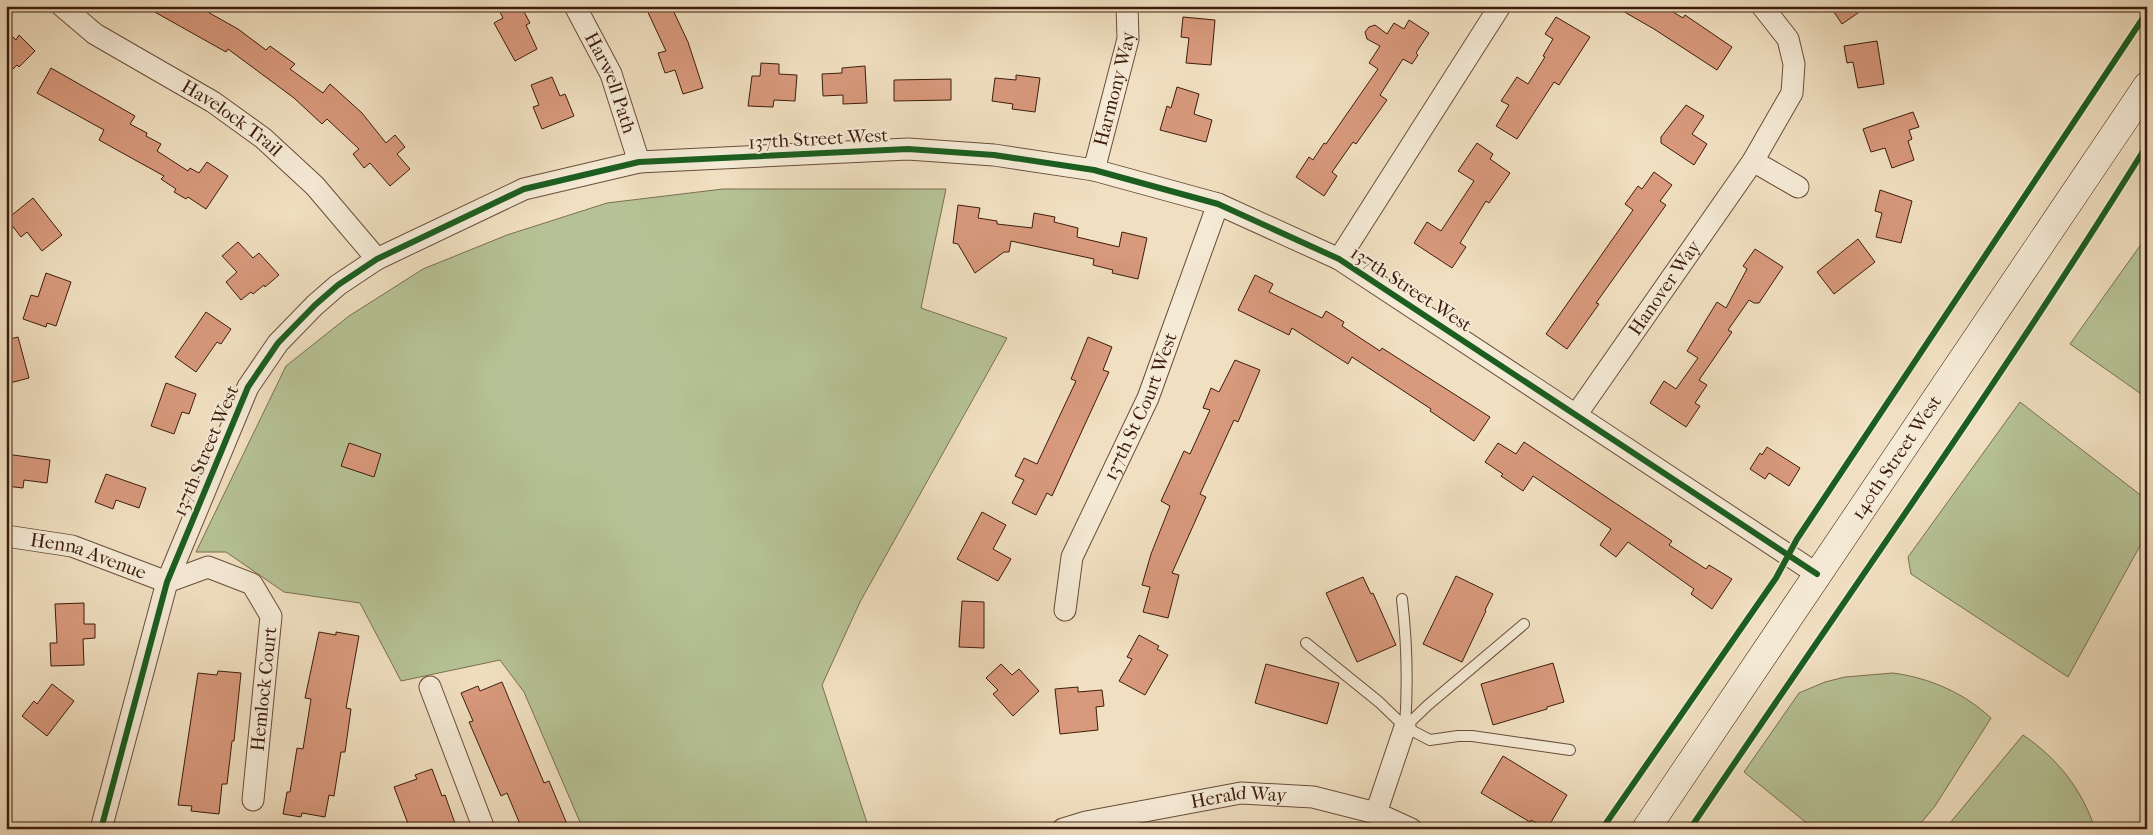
<svg xmlns="http://www.w3.org/2000/svg" width="2153" height="835" viewBox="0 0 2153 835" font-family="'IM FELL French Canon',serif">
	<rect width="100%" height="100%" fill="#f0dfc0"/>
	<filter id="stains"><feTurbulence type="fractalNoise" baseFrequency=".004" numOctaves="4"/><feColorMatrix values="0 0 0 0 .2 0 0 0 0 .09 0 0 0 0 .02 0 0 0 .5 -.17"/></filter>
	<radialGradient id="worn" r=".72"><stop offset=".6" stop-color="#630" stop-opacity="0"/><stop offset="1" stop-color="#630" stop-opacity=".3"/></radialGradient>
	<!-- green -->
	<path fill="#b6c295" stroke="#7a6f50" d="M723,189H946L921,308L1007,338L860,602L822,685L869,829H583L524,692L500,660L401,681L360,603L284,592L226,552H196L286,366L349,316L423,269L507,235L607,203Z
		M2147,236V398L2070,344Z
		M2020,402L2147,500V533L2068,677L1911,574L1908,557Z
		M1893,673C1930,678 1964,693 1991,718L1935,806L1916,829H1814L1744,772L1799,693L1825,682L1845,677Z
		M2023,735C2057,758 2082,789 2095,829H1945Z"/>
	<!-- building -->
	<path fill="#d8997c" stroke="#3d1c0c" d="M144,6H197L238,29L266,50L270,46L295,64L290,69L323,93L330,84L362,113L386,143L395,135L405,147L397,154L410,169L390,186L370,163L364,168L353,154L359,149L327,119L322,124L294,98L228,49L226,52Z
		M511,6H521L530,23L526,25L537,49L515,61L494,23L503,18L500,12Z
		M645,6H671L688,42L703,88L683,94L675,70L665,73L658,53L666,51Z
		M1614,6H1663L1683,18L1685,15L1732,47L1717,70L1654,29Z
		M1830,6H1868L1842,24Z
		M1183,17L1215,20L1211,65L1186,63L1189,38L1181,37Z
		M1556,17L1590,37L1559,85L1554,82L1517,139L1496,126L1509,105L1501,101L1517,77L1528,84L1545,57L1543,56L1553,39L1545,34Z
		M1409,20L1429,33L1416,53L1418,55L1412,64L1403,59L1380,95L1387,100L1356,144L1353,142L1332,172L1337,176L1324,196L1296,177L1309,157L1313,160L1324,143L1326,144L1378,69L1369,63L1380,46L1367,39L1365,32L1369,27L1375,25L1387,34L1394,23L1404,29Z
		M6,30L16,40L19,35L35,51L19,67L17,65L6,76Z
		M1877,41L1884,84L1858,88L1853,62L1847,63L1844,46Z
		M761,63L779,64V74L797,75L795,101L774,100L773,107L748,106L752,76H760Z
		M865,66L867,103L843,104V95L823,96L822,74L842,73V68Z
		M51,68L135,116L130,124L147,133L146,136L161,144L157,151L188,171L190,168L199,173L207,162L228,176L206,209L188,197L186,199L174,192L176,189L161,179L164,176L99,140L104,130L37,93Z
		M1016,75L1040,78L1035,112L1012,109L1013,104L992,101L995,78L1016,80Z
		M552,77L560,96L565,94L574,116L542,129L533,107L539,105L531,85Z
		M951,79V100L894,101V80Z
		M1177,87L1199,94L1194,114L1212,120L1206,142L1160,130L1167,106L1171,108Z
		M1686,105L1704,116L1692,134L1707,144L1694,165L1661,143V137Z
		M1913,112L1919,127L1909,130L1912,139L1908,141L1914,160L1892,168L1885,148L1871,152L1863,129Z
		M1477,143L1493,154L1490,159L1510,173L1489,203L1486,201L1460,243L1466,247L1452,268L1414,243L1427,222L1441,231L1474,181L1458,171Z
		M1654,172L1672,185L1660,201L1666,205L1596,303L1599,304L1567,349L1546,334L1633,210L1625,204L1638,186L1642,189Z
		M1880,190L1912,201L1901,243L1876,237L1882,213L1875,211Z
		M33,198L62,235L42,251L27,232L21,237L7,219Z
		M958,205L980,208L978,218L997,221V224L1032,228L1034,213L1055,217L1054,222L1078,228L1077,237L1119,247L1122,232L1147,238L1138,279L1112,273L1113,270L1093,265L1094,259L1011,241L1009,252H1004L975,273L958,244L953,243Z
		M1858,239L1875,262L1834,294L1817,272Z
		M238,242L253,258L259,253L279,275L265,287L264,285L253,294L251,292L241,300L226,282L237,272L222,256Z
		M1755,249L1783,267L1759,303H1754L1749,300L1728,330L1732,332L1699,380L1707,385L1695,403L1700,406L1686,427L1650,403L1664,381L1676,389L1698,358L1687,351L1717,302L1726,308L1747,269L1743,266Z
		M46,273L71,282L56,326L47,323L46,327L23,319L31,295L38,297Z
		M1255,275L1273,284L1269,292L1322,318L1326,311L1344,322L1342,326L1380,351L1382,348L1490,417L1474,441L1430,411L1431,409L1352,357L1348,364L1292,328L1289,335L1238,310Z
		M206,312L231,329L221,344L217,342L196,372L175,357Z
		M18,337L29,378L6,384V340Z
		M1088,337L1112,347L1103,370L1109,372L1052,496L1047,493L1036,515L1012,503L1024,480L1015,476L1024,458L1037,464L1076,381L1071,379Z
		M1235,360L1260,370L1238,422L1234,420L1200,494L1206,497L1172,573L1179,575L1168,618L1143,612L1150,587L1142,585L1151,554L1170,506L1161,501L1184,451L1190,454L1210,410L1203,408L1211,388L1219,392Z
		M166,383L196,394L189,414L182,412L174,434L151,426Z
		M1524,442L1672,541L1669,545L1706,569L1709,565L1732,579L1712,609L1691,594L1694,589L1628,542L1616,557L1600,545L1611,529L1533,476L1523,491L1501,476L1503,474L1485,462L1498,443L1516,454Z
		M349,443L381,454L374,477L341,466Z
		M1767,447L1800,468L1789,486L1769,473L1765,479L1750,469L1760,453L1762,455Z
		M6,454L50,460L47,483L24,480L23,488L6,486Z
		M106,474L146,488L139,508L116,500L113,509L95,502Z
		M982,512L1006,525L993,549L1011,559L998,581L957,559Z
		M1456,576L1493,594L1485,610L1486,611L1462,662L1423,644Z
		M1363,577L1371,594L1373,593L1396,645L1357,662L1326,593Z
		M962,601L984,602V648L959,647Z
		M84,603V624H95V638L83,639L84,665L51,666L50,643H57L55,604Z
		M319,632L336,635V632L359,636L346,708L351,709L345,752H341L334,796L329,795L325,817L302,813L301,817L283,814L287,792H290L297,748L303,749L311,699L305,698Z
		M1139,635L1159,646L1157,649L1168,655L1145,695L1119,681L1132,659L1127,657Z
		M1553,663L1564,702L1547,707V709L1493,725L1481,684Z
		M1001,664L1012,675L1019,669L1039,691L1013,716L993,694L998,690L986,678Z
		M1266,664L1339,683L1327,724L1255,703Z
		M218,671L241,673L234,741H232L227,784H222L219,814L191,811L192,806L178,805L198,673L217,675Z
		M502,682L544,783L549,781L569,829H522L507,793L501,796L469,722L473,721L461,693L478,686L480,691Z
		M52,684L74,701L47,736L22,716L34,701L37,704Z
		M1078,687V692L1102,690L1104,706L1096,707L1098,730L1060,734L1055,689Z
		M1503,756L1567,795L1547,829L1531,820L1530,822L1481,793Z
		M432,769L442,796L445,795L457,829H410L394,787L417,779L415,775Z"/>
	<g fill="none" stroke-linecap="round" stroke-linejoin="round">
		<!-- lane casing -->
		<g stroke="#6a4d39" stroke-width="12">
			<path id="lane" d="M1402,599C1407,642 1408,684 1405,727
				M1306,643L1379,702L1405,727L1430,740L1458,736H1472L1570,750
				M1405,727L1428,705L1524,624"/>
		</g>
		<!-- street casing -->
		<g stroke="#6a4d39" stroke-width="23">
			<g id="street">
				<path id="s1" d="M62,6L95,34L213,102L263,138L315,186L377,259"/>
				<path id="s2" d="M575,6L611,74L639,162"/>
				<path d="M1753,161L1798,187"/>
				<path id="s3" d="M1094,170L1128,39L1127,6"/>
				<path d="M1339,259L1500,6"/>
				<path id="s4" d="M1576,415L1753,161L1792,93L1794,64L1788,39L1762,6"/>
				<path id="s5" d="M6,536L72,546L167,582L208,567L252,584L271,616L253,800"/>
				<path id="s6" d="M1065,610L1072,557L1148,398L1218,204"/>
				<path d="M430,687L484,829"/>
				<path d="M1376,813L1405,727"/>
				<path d="M101,829L167,582L248,387L278,343L315,305L338,285L377,259L524,189L639,162L908,149L994,155L1094,170L1218,204L1339,259L1817,574"/>
				<path id="s7" d="M1063,829L1086,822L1241,793L1313,797L1376,813L1411,829"/>
			</g>
		</g>
		<!-- secondary casing -->
		<g stroke="#3d1c0c" stroke-width="29">
			<g id="secondary">
				<path id="s8" d="M1646,829L2147,86"/>
			</g>
		</g>
		<!-- lane -->
		<use href="#lane" stroke="#f5ead6" stroke-width="10"/>
		<!-- street -->
		<use href="#street" stroke="#f5ead6" stroke-width="21"/>
		<!-- secondary -->
		<use href="#secondary" stroke="#f5ead6" stroke-width="28"/>
		<!-- cycleway casing -->
		<g stroke="#f5ead6" stroke-width="9">
			<path id="cycleway" d="M101,829L167,582L248,387L278,343L315,305L338,285L377,259L524,189L639,162L908,149L994,155L1094,170L1218,204L1339,259L1817,574
				M1602,829L1776,578L1797,539L2147,12
				M1690,829C1843,601 2003,378 2147,145"/>
		</g>
		<!-- cycleway -->
		<use href="#cycleway" stroke="#1b5e20" stroke-width="6"/>
	</g>
	<g text-anchor="middle" dominant-baseline="central" stroke-width="4" stroke-linejoin="round" paint-order="stroke">
		<!-- street labels -->
		<g font-size="19" fill="#3d1c0c" stroke="#f5ead6">
			<text stroke="none"><textPath href="#s2" startOffset="85">Harwell Path</textPath></text>
			<text stroke="none"><textPath href="#s3" startOffset="84">Harmony Way</textPath></text>
			<text stroke="none"><textPath href="#s1" startOffset="204">Havelock Trail</textPath></text>
			<text transform="translate(818 139) rotate(-3)">137th Street West</text>
			<text stroke="none"><textPath href="#s4" startOffset="155">Hanover Way</textPath></text>
			<text transform="translate(1411 289) rotate(33)">137th Street West</text>
			<text stroke="none"><textPath href="#s6" startOffset="219">137th St Court West</textPath></text>
			<text transform="translate(206 451) rotate(-67)">137th Street West</text>
			<text stroke="none"><textPath href="#s8" startOffset="448">140th Street West</textPath></text>
			<text stroke="none"><textPath href="#s5" startOffset="85">Henna Avenue</textPath></text>
			<text transform="translate(264 689) rotate(-84)">Hemlock Court</text>
			<text stroke="none"><textPath href="#s7" startOffset="179">Herald Way</textPath></text>
		</g>
	</g>
	<!-- margin -->
	<rect width="2153" height="835" fill="none" stroke="#f0dfc0" stroke-width="25"/>
	<rect x="8" y="8" width="2138" height="820" fill="none" stroke="#3d1c0c" stroke-width="2.5"/>
	<rect x="12" y="12" width="2128" height="810" fill="none" stroke="#3d1c0c"/>
	<rect width="100%" height="100%" filter="url(#stains)"/>
	<rect width="100%" height="100%" fill="url(#worn)"/>
</svg>
